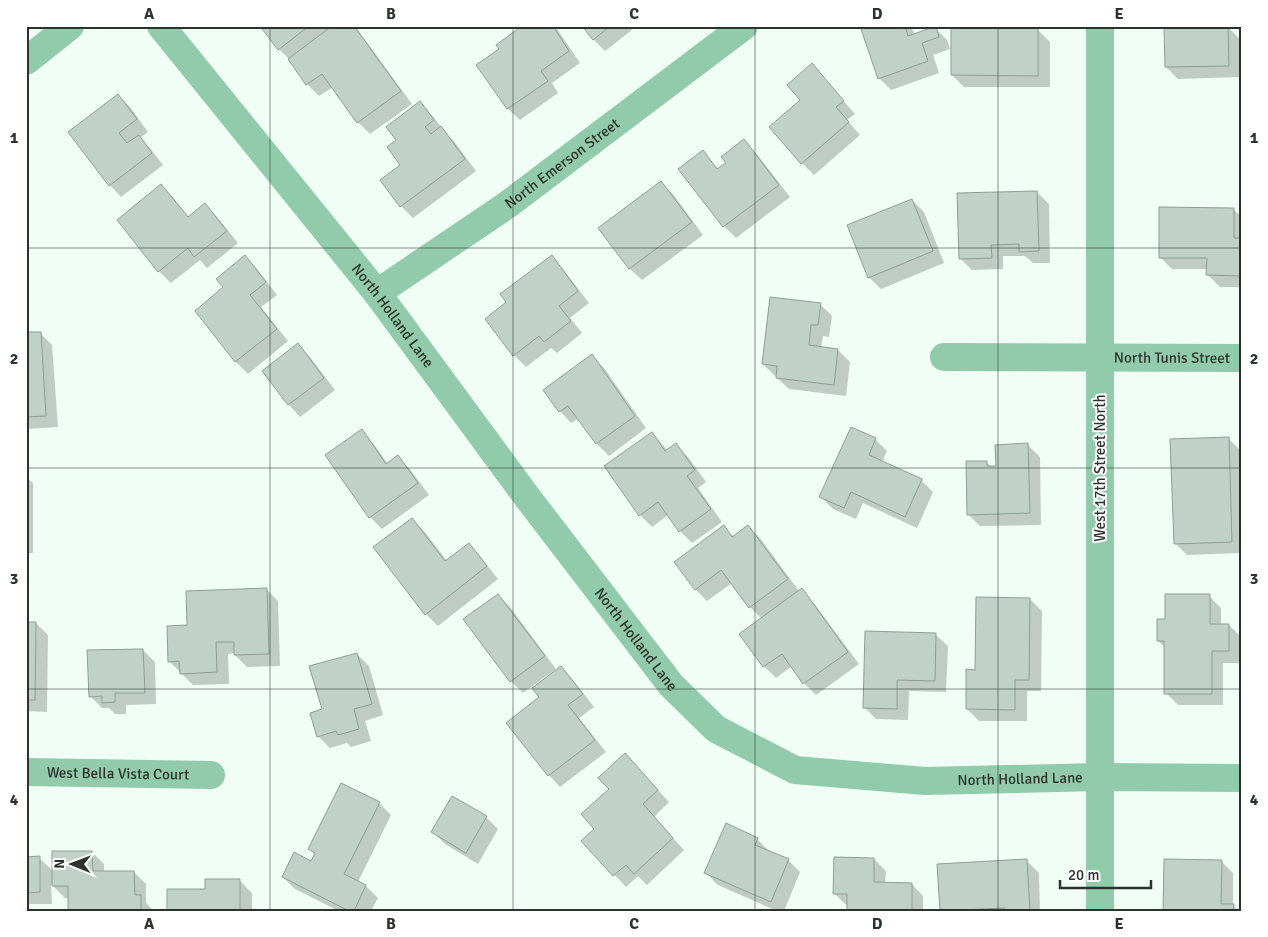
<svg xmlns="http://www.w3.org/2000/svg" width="1268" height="937" viewBox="0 0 1268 937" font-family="Signika,sans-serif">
	<rect width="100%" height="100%" fill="#f0fef6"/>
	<!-- shadow -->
	<path fill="#0003" d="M261,26H355L412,104L370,134L358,122L333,87L319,96L307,84L291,61L279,49Z
		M525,26H555L580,63L552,83L558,93L520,120L508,109L478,66L500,50Z
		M584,26H629L632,30L605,51L593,39Z
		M871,26H911L915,35L935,28L947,40L950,49L933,55L939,73L891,90L879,78Z
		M952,26H999V30H1038L1050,42V87H964L952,75Z
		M1228,27L1240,39V77L1178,79L1166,67Z
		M823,77L855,114L847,120L860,135L814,175L802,163V100Z
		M118,95L130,107L148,132L140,138L150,148L163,165L121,197L110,185Z
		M420,103L432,115L444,131L453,140L476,171L413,218L401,206L381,180L402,165L397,140Z
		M744,141L756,153L790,197L736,238L724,226L680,169L703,152L719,170L728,163Z
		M661,183L673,194L703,235L642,280L630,269L600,228Z
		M161,186L173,197L189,218L205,205L217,217L238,243L207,268L200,260L171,283L159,271L118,220Z
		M1037,192L1049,204L1050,263H1033L1025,256H1003V269L972,270L960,258Z
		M912,200L924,212L944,263L881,289L869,277Z
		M1233,209L1242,217V287H1220L1208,275V269H1172L1160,257Z
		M245,257L257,269L277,295L261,307L288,341L248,374L236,362L196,311L225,288Z
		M551,257L563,269L589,303L570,318L582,333L557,353L551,348L526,367L514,355L487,319L508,302Z
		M820,304L832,316L829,337L823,336L821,348L838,350L850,362L846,396L789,389L777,378L778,376H775L763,364Z
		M40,333L52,345L58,427L26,429V334Z
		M298,345L310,357L335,390L300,417L289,405L263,372Z
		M592,356L604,368L646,428L609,456L597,444L579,418L571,423L560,411Z
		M361,431L373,443L388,464L398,457L410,469L429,495L382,529L370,517Z
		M652,433L668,451L676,445L688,457L706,482L698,488L722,522L692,543L680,531L668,515L652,527L640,515Z
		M1228,438L1240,450L1242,553L1187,555L1175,543Z
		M875,439L887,451L882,462L921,480L933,492L917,528L863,503L856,519L833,509L821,497Z
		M1028,445L1040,457L1041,525L980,526L968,514L986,462L992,467H997Z
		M26,477L33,483V553H26Z
		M412,519L424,531L447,561L469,544L480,556L498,579L438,626L426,614Z
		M748,526L760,538L799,591L801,590L813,602L859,664L816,695L804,683L792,666L776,678L764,666L741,634L762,619L750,607L732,583L707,601L695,589L724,527L734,537Z
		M266,589L278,601L280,666L247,667L235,655V653L228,654L229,684L193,685L169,661Z
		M498,595L510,607L556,669L523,693L511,681Z
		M1209,596L1221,608V625H1229L1241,637V663H1223V705H1178L1166,693V648L1158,641L1166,620Z
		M1030,599L1042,611L1041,691H1027V721H979L967,709L977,671Z
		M26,623H36L48,635L47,712L26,711Z
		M936,635L948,646L946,692L909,691L908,720L876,719L864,707Z
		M143,650L155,662L156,704L126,705V714H115L109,708H102L90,696Z
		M357,654L369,666L383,715L365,721L371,741L351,747L347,743L330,748L318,736L323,710Z
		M561,668L573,680L594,707L579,718L606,752L560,787L549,775L541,697Z
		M625,754L669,802L654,817L684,850L647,885L638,876L626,887L583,841L596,829L610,789Z
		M379,803L391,815L358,882L366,886L378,898L371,911H339L295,889L283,877L312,863L316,855L310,849Z
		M486,817L498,829L478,864L445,844L433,832Z
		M757,839L769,851V852L788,860L800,872L784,911H777L718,885L706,873Z
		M92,852L104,864V873L134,872L146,884V903L152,909V911H69V898H65L51,884L52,904H26V858H39L53,871Z
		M874,859L886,871L885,884H912L923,896V911H848V906H847L835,894Z
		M1027,861L1039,873L1040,911H942Z
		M1221,861L1233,873V905L1238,911H1164Z
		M240,881L252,893V911H168L207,890Z"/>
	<!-- building -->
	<path fill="#c0d2c7" stroke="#8e9e95" d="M260,26H309L278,50Z
		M332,26H354L401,91L357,123L322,74L306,85L288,59Z
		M522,26H553L569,51L541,71L548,81L507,109L476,65L499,49L496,45Z
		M582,26H610L593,40Z
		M868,26H905L908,36L936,26L939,37L922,43L928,61L878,79L861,29Z
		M951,26H988V28H1038V76L951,75Z
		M1228,26L1229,66L1165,67L1164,27Z
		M812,63L844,101L836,107L849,122L801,164L769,127L800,100L787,85Z
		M118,94L137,119L119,133L127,143L139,135L152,153L109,186L68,132Z
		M420,101L434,120L425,127L431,134L441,126L465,159L400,207L380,180L400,165L387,147L396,140L386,127Z
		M744,139L779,185L723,227L678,169L703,150L717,169L726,163L721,157Z
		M661,181L692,222L629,269L598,228Z
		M161,184L188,217L205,203L227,231L194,257L188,248L158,272L117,220Z
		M1037,191L1039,251L1019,252V244L991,245L992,258L959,259L957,193Z
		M912,199L933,251L868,278L847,225Z
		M1159,207L1234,208V238H1242V276L1206,275L1207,258H1159Z
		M245,255L266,282L250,295L277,329L235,362L195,311L223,287L216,279Z
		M552,255L578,291L559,306L571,321L544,342L539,336L513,356L485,319L506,302L500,294Z
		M770,297L821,303L818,325H811L809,345L838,349L834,385L776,378L777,366L762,364Z
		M26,332H41L46,416L26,417Z
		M298,343L324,378L288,405L262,371Z
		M592,354L635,416L596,444L568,406L559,412L543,390Z
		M851,427L876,438L869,455L922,479L905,517L851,492L844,508L819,497Z
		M362,429L386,464L398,455L418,483L369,518L325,455Z
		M652,432L665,451L676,443L695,470L687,476L711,509L679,532L658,502L639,516L604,466Z
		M1229,437L1232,542L1174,544L1170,439Z
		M1028,443L1030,513L967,515L966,461H987V466H996L995,445Z
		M412,518L445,561L469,543L487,566L425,615L373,547Z
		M724,525L732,537L748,525L788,579L749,608L721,570L695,590L674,562Z
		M267,588L269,654L234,655V642H216L217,672L180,674L179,661L168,662L167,626L187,625L186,591Z
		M802,588L848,652L803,684L782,654L763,667L739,634Z
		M498,594L545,656L510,682L463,619Z
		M1165,594H1210V624H1229V651H1212V694H1164V641H1157V619H1165Z
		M976,597L1030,598L1029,680H1015V710L966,709V669L975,670Z
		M26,622H36L35,700H26Z
		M865,631L936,633L935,681L897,680V709L863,708Z
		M143,649L145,693H115V702L102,703V696L89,697L87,650Z
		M357,653L372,704L354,709L359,729L338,735L336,731L317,737L310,713L322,709L309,666Z
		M561,666L583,694L568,705L595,740L548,776L506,723L539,697L532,688Z
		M625,753L658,790L643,804L673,838L634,874L626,865L613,876L581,841L594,829L581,814L609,789L598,778Z
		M341,783L380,802L344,874L366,885L354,911H349L282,877L294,852L311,861L315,853L308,849Z
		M452,796L487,816L466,853L431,832Z
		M726,823L758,838L755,845L789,859L771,902L704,873Z
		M52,851H92L93,871H134L135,895H141V911H68V886H52Z
		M40,856V892L26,893V857Z
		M834,857L874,858V882L912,883V911H847V894H833Z
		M1027,859L1030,911H1005V908L940,911L937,864Z
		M1164,859L1222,860L1221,904H1234L1233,911H1163Z
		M205,879H240V911H167V889H205Z"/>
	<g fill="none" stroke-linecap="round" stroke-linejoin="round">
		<!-- minor -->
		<g stroke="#91cbab" stroke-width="28">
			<path id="s1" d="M161,26L377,293L524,493L671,685L716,729L795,770L925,781L1100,777L1242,778"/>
			<path d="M1100,26V911"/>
			<path d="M26,61L70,26"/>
			<path id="s2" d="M377,293L507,205L744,26"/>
			<path id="s3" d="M944,357L1242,358"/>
			<path id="s4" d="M26,772L211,775"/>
		</g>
	</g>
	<!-- grid -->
	<path fill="none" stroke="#2c332f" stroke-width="1" stroke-opacity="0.55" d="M270,26V911M513,26V911M755,26V911M998,26V911M26,248H1242M26,468H1242M26,689H1242"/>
	<g text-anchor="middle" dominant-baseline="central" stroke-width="4" stroke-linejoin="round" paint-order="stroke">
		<!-- street labels -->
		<g font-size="15" fill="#2c332f" stroke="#fff">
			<text stroke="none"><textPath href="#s2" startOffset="226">North Emerson Street</textPath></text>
			<text stroke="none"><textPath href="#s1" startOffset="371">North Holland Lane</textPath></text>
			<text stroke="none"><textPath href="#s3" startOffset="228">North Tunis Street</textPath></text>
			<text transform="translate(1100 468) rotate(-90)">West 17th Street North</text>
			<text stroke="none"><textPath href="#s1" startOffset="776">North Holland Lane</textPath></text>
			<text stroke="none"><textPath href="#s4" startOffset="92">West Bella Vista Court</textPath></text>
			<text stroke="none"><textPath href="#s1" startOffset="1211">North Holland Lane</textPath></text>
		</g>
	</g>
	<!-- border -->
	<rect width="1268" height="937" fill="none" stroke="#ffffff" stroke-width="55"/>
	<!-- north arrow -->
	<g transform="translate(72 864) rotate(271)" stroke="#ffffff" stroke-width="4" paint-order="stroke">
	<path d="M0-4L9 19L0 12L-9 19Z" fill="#2c332f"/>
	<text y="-8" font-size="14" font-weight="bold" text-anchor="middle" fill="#2c332f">N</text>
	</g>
	<!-- scale -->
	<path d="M1060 880v8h91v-8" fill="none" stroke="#2c332f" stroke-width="2.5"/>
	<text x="1068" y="880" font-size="15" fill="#2c332f" stroke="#ffffff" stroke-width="4" paint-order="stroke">20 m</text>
	<rect x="28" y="28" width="1212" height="882" fill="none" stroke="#2c332f" stroke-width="2"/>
	<g font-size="16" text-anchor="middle" font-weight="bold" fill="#2c332f">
		<text x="149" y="19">A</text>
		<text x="391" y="19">B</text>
		<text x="634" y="19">C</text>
		<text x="877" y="19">D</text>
		<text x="1119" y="19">E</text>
		<text x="14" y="143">1</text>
		<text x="1254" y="143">1</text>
		<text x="14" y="364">2</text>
		<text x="1254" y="364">2</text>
		<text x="14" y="584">3</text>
		<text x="1254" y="584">3</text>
		<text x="14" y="805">4</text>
		<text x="1254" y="805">4</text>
		<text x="149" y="929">A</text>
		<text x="391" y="929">B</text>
		<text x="634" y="929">C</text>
		<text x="877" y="929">D</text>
		<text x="1119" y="929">E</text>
	</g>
</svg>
